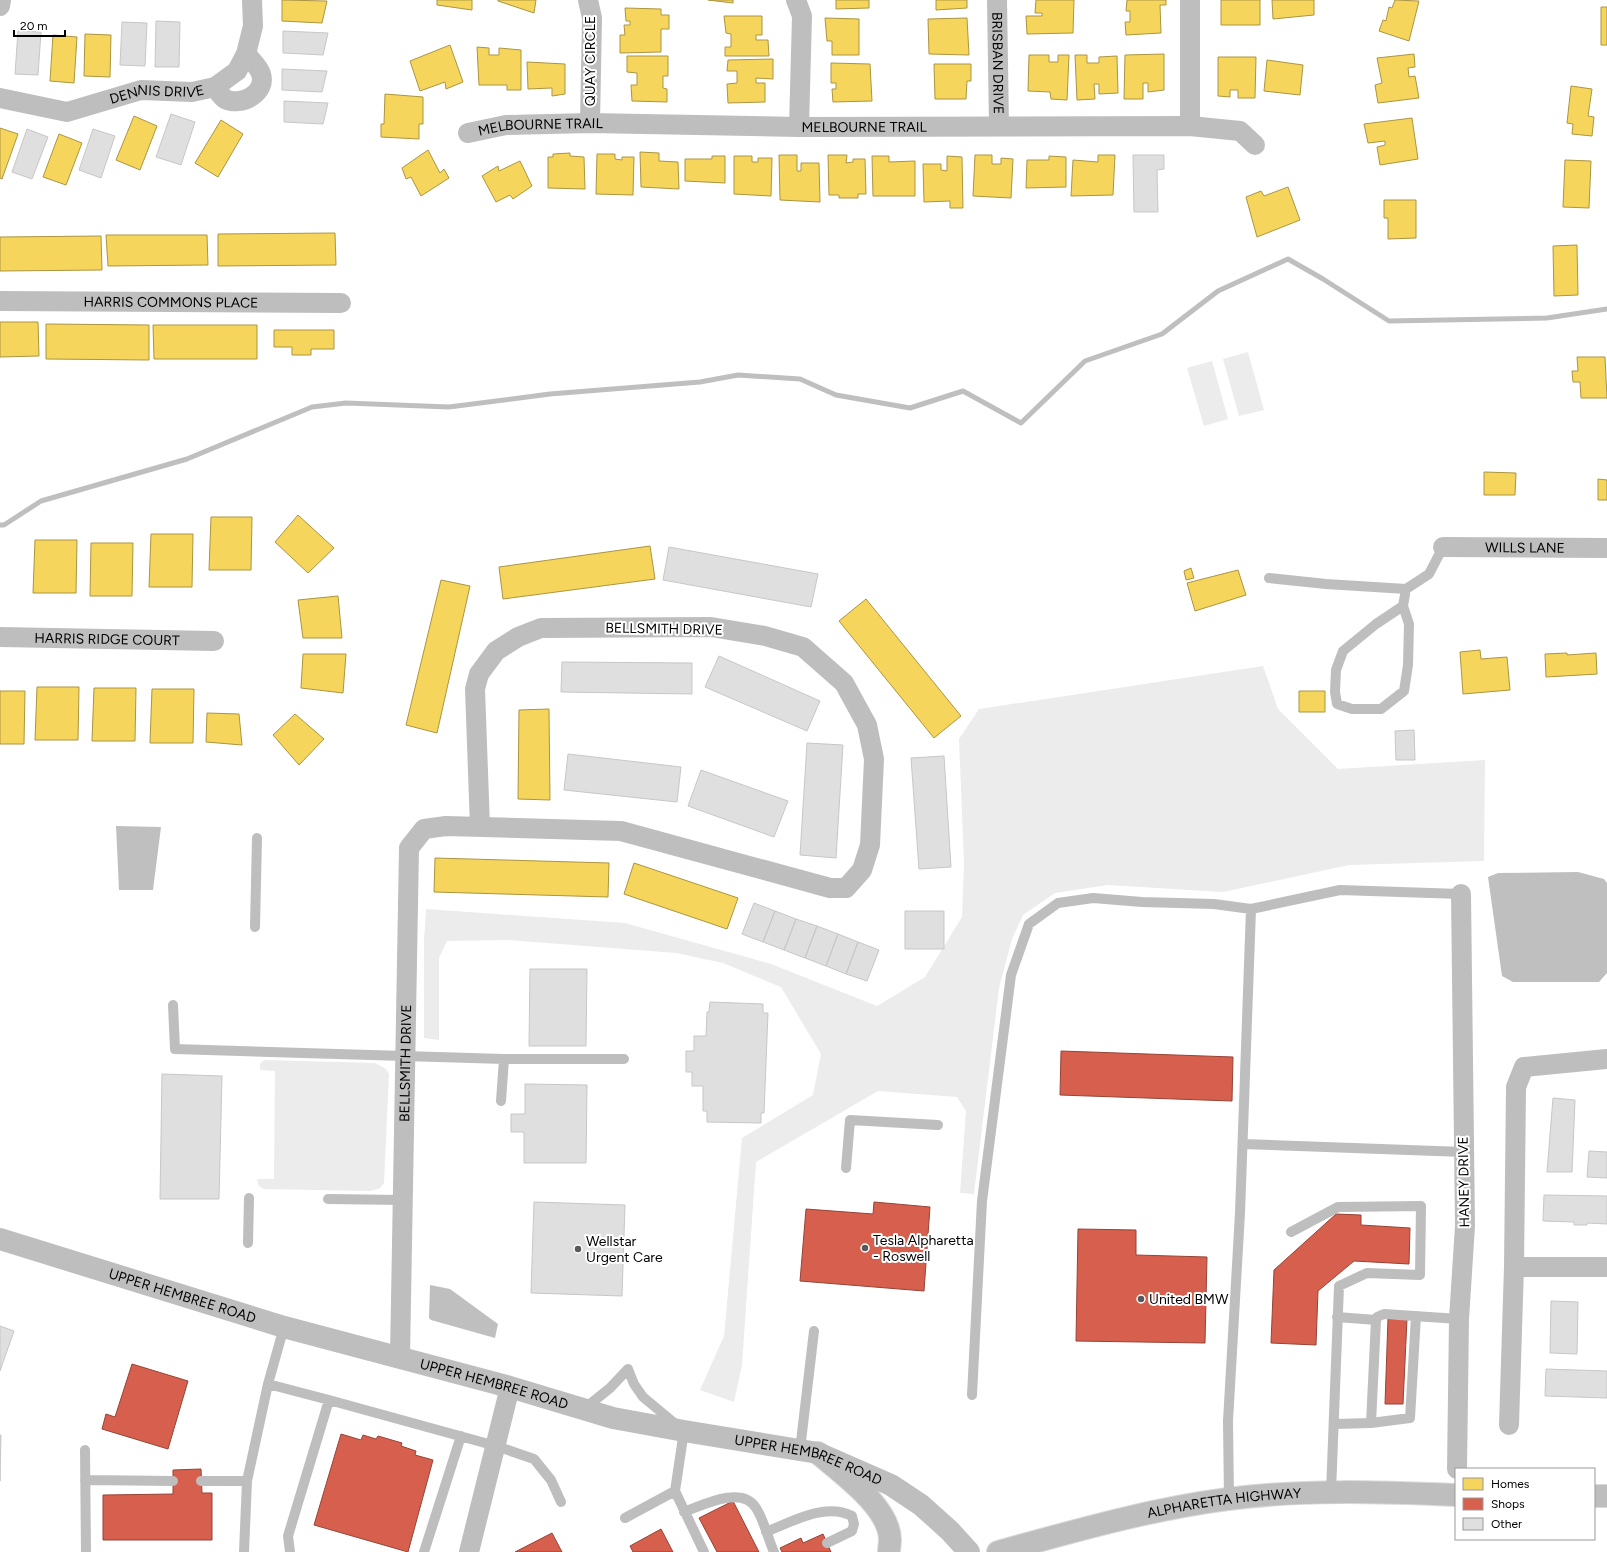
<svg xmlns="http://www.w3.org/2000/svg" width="1607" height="1552" viewBox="0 0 1607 1552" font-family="Figtree,sans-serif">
	<rect width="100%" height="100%" fill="#fff"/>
	<!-- green -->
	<path fill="#ececec" d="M1248,352L1264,410L1239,416L1223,359Z
		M1212,361L1228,419L1204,426L1187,368Z
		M1263,666L1278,709L1338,769L1485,760L1484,861L1349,865L1223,892L1108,885L1055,893L1023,915L1012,939L999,988L974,1194L960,1193L966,1111L957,1097L878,1091L756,1162L742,1365L734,1402L700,1390L724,1336L742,1138L813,1095L821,1054L781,987L723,963L676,953L507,940L447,941L439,958V1040L424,1038V941L426,909L625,923L771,964L877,1006L925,977L962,917L964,863L959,739L979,709Z
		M264,1060L375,1063L386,1069L389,1074L384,1183L380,1188L371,1191L264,1189L259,1186L257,1179H274L275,1071L260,1070V1064Z"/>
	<!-- water -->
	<path fill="#bfbfbf" d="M116,826L161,827L153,890H119Z
		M1578,872L1604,879L1607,883V973L1599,982H1513L1502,976L1488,877L1498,873Z
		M430,1285L450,1289L498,1324L495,1338L431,1320L429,1318Z"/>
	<!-- homes -->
	<path fill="#f6d55c" stroke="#ac9540" d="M282,0L327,1L322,23L282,21Z
		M437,0H472V10L437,5Z
		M498,0H536L534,13L498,1Z
		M708,0H733V3Z
		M836,0H869V8L836,9Z
		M936,0H967V8L936,10Z
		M1036,0H1074L1073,33L1027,34L1026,16H1042V13H1035Z
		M1127,0H1166V5H1160L1161,33L1126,35L1125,22H1130V11H1126Z
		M1221,0H1260V25H1221Z
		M1272,0H1314V15L1273,19Z
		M1395,0L1419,1L1409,41L1379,31L1383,20L1386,21L1389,7L1392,8Z
		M1601,7H1607V45H1601Z
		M625,8L661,9V15H669V29H661V52L620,53V35H625L624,25H630V21H626Z
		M724,16H762V35H756V40H768L769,56H725V47H731V34L726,33Z
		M825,18L859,19V55H832V41H827Z
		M967,18L969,55L929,54L928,19Z
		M85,34L111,35L110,77L84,76Z
		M53,35L77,37L74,83L50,81Z
		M450,45L463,82L446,89L445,82L420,91L410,61Z
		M477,47L489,48V55H499V48L521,50V90H507V85H479Z
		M1164,54V90L1148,92V83H1143V99H1124L1125,55Z
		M1414,54L1415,67L1408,68L1409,77L1415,76L1419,98L1378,103L1375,85L1382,83L1377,58Z
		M1029,55H1049V62H1058V55H1069L1067,100L1051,99L1050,92L1028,91Z
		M1075,55H1087V63H1099V57L1117,56L1118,93L1099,94V84H1094L1095,99L1077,100Z
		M627,56H668V76H663V88L667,89V102L632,101L631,85H637V73L627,72Z
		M1218,57H1256L1255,98H1238V90H1230V97L1218,96Z
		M773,59V79L756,78V83H765V102L728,103L727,84L737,83V71H727L728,60Z
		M1267,60L1303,65L1300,95L1264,91Z
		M527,62L565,64V94L552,96V88L528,89Z
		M831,63L870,64L872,101L833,102L832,89H836V83H831Z
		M934,64H971V81H967L966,99H935Z
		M1571,86L1592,89L1588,116L1594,117L1592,136L1572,134L1573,124L1567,123Z
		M385,94L423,97V124H419V139L381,137V124H384Z
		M134,116L157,126L140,170L116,160Z
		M1412,118L1418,159L1380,165L1377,147L1385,145V141L1368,143L1364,124Z
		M221,120L243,134L218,177L195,163Z
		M0,128L18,134L2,179L0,178Z
		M59,134L82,143L66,185L43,177Z
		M428,150L440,173L444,169L449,178L421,196L411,177L406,179L402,168Z
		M640,152L659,153V161L678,162L679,189L641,187Z
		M570,153V156L584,157L585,189L548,188V157H553V154Z
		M597,154H615V159L622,160V157H634L633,195L596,194Z
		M779,155H797V171H801V163H819L820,202L780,200Z
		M828,155H847L846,163L853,162V159H865L866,194H858V198H839V195H829Z
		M975,155H992V164H1001V158L1013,159L1011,198L973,196Z
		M1098,155H1115L1113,195L1071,196L1073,160L1098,162Z
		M712,156H725V183L685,181V159H712Z
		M734,156H752V162H758V158H772L771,196L734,194Z
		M872,156H889V162L915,161V196H873Z
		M947,156L962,157L963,208H950V201L924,202L923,164H941V170L947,171Z
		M1049,156L1066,157V187L1026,188L1027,160H1049Z
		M1565,160L1591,161L1589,208L1563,207Z
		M520,161L532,186L513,199L510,195L496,202L482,176L498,166L499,171Z
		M1288,187L1300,220L1257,237L1246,197L1261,191L1264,196Z
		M1384,200H1416V238L1388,239V218H1384Z
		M335,233L336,265L218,266V234Z
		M106,235H207L208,265L108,266Z
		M101,236L102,270L0,271V237Z
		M1577,245L1578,295L1554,296L1553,246Z
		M0,322H38L39,356L0,357Z
		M46,324L149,325V360L46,359Z
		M153,325H257V359H154Z
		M274,330H334V349H311V355H292V347H274Z
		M1577,357H1605L1607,398H1581L1580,382H1573L1572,371H1578Z
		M1484,472L1516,473L1515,495H1484Z
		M1598,479L1607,480V500H1598Z
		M298,515L334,548L308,573L275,542Z
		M211,517H252L251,570H209Z
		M151,534H193L192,587H149Z
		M35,540H77L76,593H33Z
		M91,543H133L132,596H90Z
		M650,546L655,579L503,599L499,567Z
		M1191,568L1194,578L1186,580L1184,571Z
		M1238,570L1246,595L1195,611L1187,583Z
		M441,580L470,586L437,733L406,725Z
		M338,596L342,638H303L298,600Z
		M866,599L961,716L934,738L839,621Z
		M1480,650L1481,659L1507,657L1510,690L1463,694L1460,652Z
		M1567,653V655L1596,653L1597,674L1546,677L1545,654Z
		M303,654H346L343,693L301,688Z
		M37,687H79L78,740H35Z
		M94,688H136L135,741H92Z
		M152,689H194L193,743H150Z
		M0,691H25L24,744H0Z
		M1299,691H1325V712H1299Z
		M549,709L550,800L518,799L519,710Z
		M207,713L239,714L242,745L206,742Z
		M295,714L324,739L299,765L273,735Z
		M435,858L609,863L608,897L434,892Z
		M634,863L738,898L727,929L624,894Z"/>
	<!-- shops -->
	<path fill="#d6604d" stroke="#964336" d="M1061,1051L1233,1057L1232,1101L1060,1095Z
		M874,1202L930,1207L924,1291L800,1281L806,1209L873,1214Z
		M1336,1214L1361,1215V1225L1410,1228L1409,1264L1354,1261L1318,1291L1316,1345L1271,1343L1274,1270Z
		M1078,1229L1136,1230V1255L1207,1257L1205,1343L1076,1341Z
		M1388,1319H1407L1403,1404H1385Z
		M132,1364L188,1381L168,1449L102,1429L106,1414L115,1417Z
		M341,1434L361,1440L363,1435L376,1439L378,1436L402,1443L401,1446L416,1451L415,1455L433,1460L408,1552L314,1525Z
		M201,1469L202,1493H212V1540H103V1495L173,1494V1470Z
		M733,1501L759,1552H717L699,1518Z
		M661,1529L673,1552H633L630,1546Z
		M552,1533L562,1552H515Z
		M823,1534L831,1552H782L780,1548L801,1538L803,1543Z"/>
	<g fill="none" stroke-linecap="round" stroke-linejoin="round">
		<!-- stream -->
		<path stroke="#bfbfbf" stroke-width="5" d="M0,525H4L41,501L187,459L312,407L346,403L449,407L550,394L700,382L738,375L800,379L836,395L910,408L963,391L1021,423L1085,361L1162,334L1218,291L1288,259L1323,279L1389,321L1547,318L1607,309"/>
	</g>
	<!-- building -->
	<path fill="#dfdfdf" stroke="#c7c7c7" d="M156,21L180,22L179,67H155Z
		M122,22L147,23L145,66L120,65Z
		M18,31L41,32L38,75L15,74Z
		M283,31L328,33L323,55L283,53Z
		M282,69L327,71L322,92L282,90Z
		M284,101L328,103L323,124L284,122Z
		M171,114L195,122L181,165L156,157Z
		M27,129L48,137L32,179L12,172Z
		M93,129L115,136L101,178L79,170Z
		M1133,155H1164V169L1157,170L1158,212H1134Z
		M669,547L818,574L811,607L663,580Z
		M719,656L820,701L807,731L705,687Z
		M562,662L692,663V694L561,692Z
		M1414,730L1415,760H1396L1395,731Z
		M807,743L843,745L836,858L800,855Z
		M568,754L681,767L677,802L564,790Z
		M944,756L951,867L919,869L911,758Z
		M701,770L788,801L774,837L688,806Z
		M754,903L775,911L763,942L742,934Z
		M775,911L796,919L784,950L763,942Z
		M905,911H944V949H905Z
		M796,919L817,926L805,958L784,950Z
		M817,926L838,934L826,966L805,958Z
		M838,934L858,942L846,974L826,966Z
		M858,942L879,950L867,981L846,974Z
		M530,969H587L586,1046H529Z
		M710,1002L763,1004V1013H768L764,1113H761V1123L707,1122V1111H703V1086H692V1072H686V1051H694V1036H706L707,1012H709Z
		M162,1074L222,1076L219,1199H160Z
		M525,1084L587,1085L586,1163H524V1132H511V1114H525Z
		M1553,1098L1575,1100L1572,1172H1547Z
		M1589,1151L1607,1152V1178L1587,1177Z
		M1544,1195L1607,1196V1224L1587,1223V1225H1574V1222L1543,1221Z
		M534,1202L625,1205L622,1296L531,1293Z
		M1551,1301L1578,1302L1577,1354L1550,1353Z
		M0,1326L14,1331L0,1371Z
		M1546,1369L1607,1371V1398L1545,1396Z
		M0,1435H1L0,1481Z"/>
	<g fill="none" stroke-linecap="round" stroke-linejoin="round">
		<!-- trunk casing -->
		<g stroke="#dbdbdb" stroke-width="24">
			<g id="trunk">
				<path d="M818,1453C841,1473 890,1507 890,1540C890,1544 889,1548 889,1552"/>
				<path d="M1594,1496H1607"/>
				<path id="s9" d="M998,1552C1074,1531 1150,1509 1228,1499C1304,1489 1380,1492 1456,1495"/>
			</g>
		</g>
		<!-- service -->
		<path stroke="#bebebe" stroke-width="10" d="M1269,578L1326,584L1406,589L1429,574L1443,547
			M1403,606L1409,624L1408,665L1404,691L1381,709H1352L1337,704L1335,692L1336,670L1343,651L1376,624L1403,606L1406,589
			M255,927L257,838
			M173,1005L175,1049L504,1059H624
			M501,1101L504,1059
			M1243,1144L1464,1152
			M846,1168L850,1120L938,1125
			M328,1199L403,1200
			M1291,1232L1338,1207L1421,1206L1420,1275L1367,1273L1339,1286L1331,1492
			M248,1243L249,1198
			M1337,1317L1376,1320
			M268,1384L329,1400
			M972,1395L982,1201L1011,975L1029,924L1058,903L1093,898L1142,902L1214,904L1251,909
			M584,1409L610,1388L628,1369L634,1384L643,1397L684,1431L675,1491L704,1552
			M1371,1423L1376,1320L1377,1317L1384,1314L1459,1319
			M1334,1424L1371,1423L1410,1418L1416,1316
			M85,1450L86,1552
			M800,1450L814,1331
			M85,1480L173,1481
			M201,1481H247
			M1229,1499L1228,1421L1240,1213L1251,909L1340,890L1461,894
			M684,1512C703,1505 742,1485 756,1508C764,1520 768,1539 774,1552
			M625,1518L675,1491
			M766,1532C791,1522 825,1502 852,1516L854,1524L852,1531L827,1543
			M244,1552L247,1481L268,1384L284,1327
			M290,1552L288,1536L329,1400L496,1446L534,1459L551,1480L561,1502
			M424,1552L461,1436"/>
		<!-- minor -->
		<g stroke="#bebebe" stroke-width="20">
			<path d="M588,0L592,18L590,123"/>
			<path d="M796,0L802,16L799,127"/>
			<path id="s1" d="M997,0L999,126"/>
			<path d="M1190,0V126"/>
			<path d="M0,6L1,0"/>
			<path d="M215,87C218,91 221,96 225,99C241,107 267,93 261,74C259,67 251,60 246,54"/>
			<path id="s2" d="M0,98L67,112L141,90L192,92L215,87L237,71L246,54L253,26L252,0"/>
			<path id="s3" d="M468,133L506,125L590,123L799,127L1190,126L1240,131L1255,145"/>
			<path id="s4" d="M0,301L341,303"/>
			<path id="s5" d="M1443,547L1607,548"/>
			<path id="s6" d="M0,637L214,641"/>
			<path d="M1514,1267H1607"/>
			<path id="s7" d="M400,1357L409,848L424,829L446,826L621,831L830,888H846L862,870L870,845L874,759L867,725L844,683L803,647L765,636L711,627L541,628L518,637L496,651L479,674L475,689L480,827"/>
			<path d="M1509,1425L1514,1267L1516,1087L1524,1067L1607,1059"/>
			<path d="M1457,1469L1459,1319L1465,1226L1461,894"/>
			<path d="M469,1552L510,1387"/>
		</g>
		<!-- tertiary -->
		<path stroke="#bebebe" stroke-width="22" id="s8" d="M0,1239L284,1327L510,1387L613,1418L684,1431L818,1453L891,1485L921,1505L950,1531L969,1552"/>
		<!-- trunk -->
		<use href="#trunk" stroke="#bebebe" stroke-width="22"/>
	</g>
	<!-- markers -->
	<g fill="#595959" stroke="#fff" stroke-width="1.5">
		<circle cx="865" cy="1248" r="4"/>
		<circle cx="578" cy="1249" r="4"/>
		<circle cx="1141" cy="1299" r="4"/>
	</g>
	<g text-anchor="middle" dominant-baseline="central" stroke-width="4" stroke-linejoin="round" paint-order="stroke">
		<!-- street labels -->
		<g font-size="14" fill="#000" stroke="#fff">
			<text transform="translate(590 61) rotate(-90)">QUAY CIRCLE</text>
			<text stroke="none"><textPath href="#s1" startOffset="63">BRISBAN DRIVE</textPath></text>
			<text stroke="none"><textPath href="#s2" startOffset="161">DENNIS DRIVE</textPath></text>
			<text stroke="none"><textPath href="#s3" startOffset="397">MELBOURNE TRAIL</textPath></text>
			<text stroke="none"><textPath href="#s3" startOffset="73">MELBOURNE TRAIL</textPath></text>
			<text stroke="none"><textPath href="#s4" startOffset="171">HARRIS COMMONS PLACE</textPath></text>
			<text stroke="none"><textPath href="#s5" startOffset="82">WILLS LANE</textPath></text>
			<text transform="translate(664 629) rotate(1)">BELLSMITH DRIVE</text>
			<text stroke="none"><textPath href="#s6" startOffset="107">HARRIS RIDGE COURT</textPath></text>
			<text stroke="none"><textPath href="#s7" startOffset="294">BELLSMITH DRIVE</textPath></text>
			<text transform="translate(1464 1182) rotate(-91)">HANEY DRIVE</text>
			<text stroke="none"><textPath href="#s8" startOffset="191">UPPER HEMBREE ROAD</textPath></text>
			<text stroke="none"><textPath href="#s8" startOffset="515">UPPER HEMBREE ROAD</textPath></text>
			<text stroke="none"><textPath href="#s8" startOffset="839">UPPER HEMBREE ROAD</textPath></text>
			<text stroke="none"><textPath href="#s9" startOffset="232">ALPHARETTA HIGHWAY</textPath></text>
		</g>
		<!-- poi labels -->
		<g font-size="14" fill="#000" stroke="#fff" text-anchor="start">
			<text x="873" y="1240">Tesla Alpharetta<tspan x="873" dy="16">- Roswell</tspan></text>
			<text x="586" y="1241">Wellstar<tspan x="586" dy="16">Urgent Care</tspan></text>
			<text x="1149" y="1299">United BMW</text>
		</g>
	</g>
	<!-- legend -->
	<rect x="1455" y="1468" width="140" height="72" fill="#ffffff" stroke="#999999"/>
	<rect x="1463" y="1478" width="20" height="12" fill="#f6d55c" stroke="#999999"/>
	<text x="1491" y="1488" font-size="12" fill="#000000">Homes</text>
	<rect x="1463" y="1498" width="20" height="12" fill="#d6604d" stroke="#999999"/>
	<text x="1491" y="1508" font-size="12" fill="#000000">Shops</text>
	<rect x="1463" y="1518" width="20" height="12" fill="#dfdfdf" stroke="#999999"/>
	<text x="1491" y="1528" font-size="12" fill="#000000">Other</text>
	<!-- scale -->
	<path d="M14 30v6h51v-6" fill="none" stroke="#000000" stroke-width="2"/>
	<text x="20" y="30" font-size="12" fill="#000000" stroke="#ffffff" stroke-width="3" paint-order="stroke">20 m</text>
</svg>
